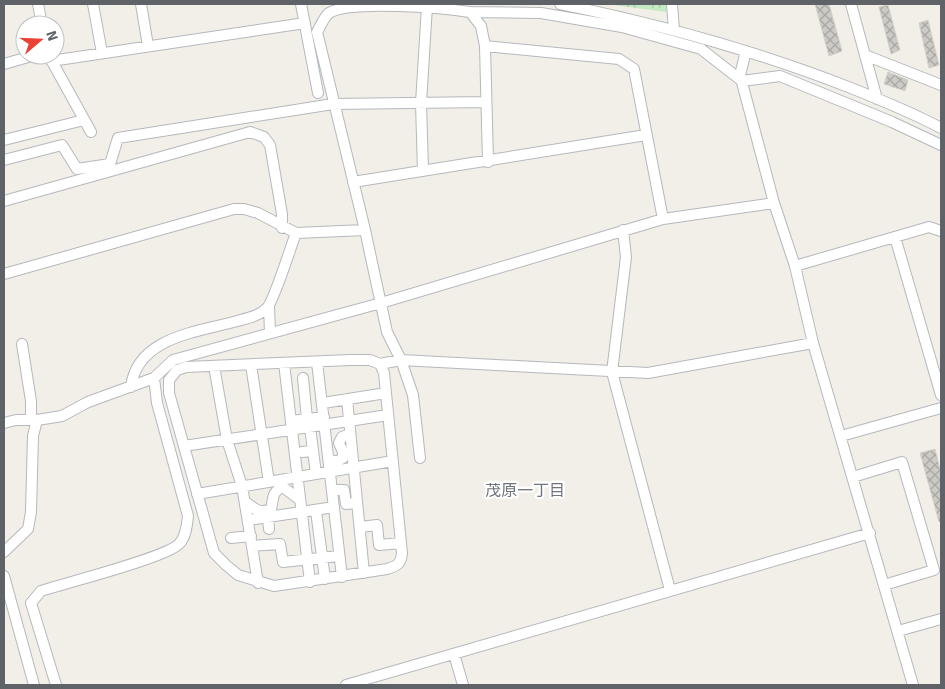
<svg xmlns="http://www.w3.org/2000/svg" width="945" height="689" viewBox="0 0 945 689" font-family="Signika,'Noto Sans JP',sans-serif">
	<defs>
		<pattern id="forest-crowns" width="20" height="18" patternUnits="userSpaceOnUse" patternTransform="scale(1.25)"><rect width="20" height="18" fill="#c5e8c5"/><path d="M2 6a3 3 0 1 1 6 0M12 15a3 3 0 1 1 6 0" fill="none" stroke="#a3c0a4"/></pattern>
		<pattern id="building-cross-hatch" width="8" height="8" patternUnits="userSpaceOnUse" patternTransform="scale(1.25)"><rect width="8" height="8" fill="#cccac5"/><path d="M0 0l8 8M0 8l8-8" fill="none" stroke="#a9a8a4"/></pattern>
	</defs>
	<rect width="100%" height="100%" fill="#f1efe8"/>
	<!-- forest -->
	<path fill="url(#forest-crowns)" d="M605,4H666V12Z"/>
	<!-- building -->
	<path fill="url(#building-cross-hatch)" stroke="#d6d1c6" d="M815,4H829L842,51L829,56Z
		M888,5L900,50L891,54L879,7Z
		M928,20L939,65L929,68L919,23Z
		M888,72L908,80L905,91L884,84Z
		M935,449L941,473V521L939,522L920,453Z"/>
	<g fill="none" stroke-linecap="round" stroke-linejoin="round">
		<!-- minor casing -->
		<g stroke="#b5b8bc" stroke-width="12">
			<path id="minor" d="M38,4L42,25
				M93,4L102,53
				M141,4L148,46
				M301,4L318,93
				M560,4C659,24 757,51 851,88C881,100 913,113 941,128
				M672,4L674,30
				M851,4L877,99
				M470,12L541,13L622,27L701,49L742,81L780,76L892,122L941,145
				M485,46L488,162
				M746,51L740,75L774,203L795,266L813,343L913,685
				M865,55L941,85
				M49,56L91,132
				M51,61L305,23
				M4,64L35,55
				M4,140L84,120
				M4,160L62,145L77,169L110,164L118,138L333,104L486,102
				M423,171L421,103L427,6
				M353,182L646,135
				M4,201L250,132L264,137L270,145L282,214V228
				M623,230L626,257L612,372L670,590
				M895,237L941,395
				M795,266L929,227L941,231
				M4,274L234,209H244L258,213L296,233L365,230
				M269,306L270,333
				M22,344L31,401V420
				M351,360H370L380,364L384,373L402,553C401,564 397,566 387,569L274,586L238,575L226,565L214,553L169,393V380L177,370L186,367Z
				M317,362L342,577
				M284,363L310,582
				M380,364L401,360L648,373L813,343
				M251,365L269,482
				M214,366L227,440L242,486L258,583
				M303,378L307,419
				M131,387C137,337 198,332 237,321C248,318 259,316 267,308C274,301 291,246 296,233
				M347,399L364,573
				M323,403L386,393
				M291,421L324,417
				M4,423L16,420H37L62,416L88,402L154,378L173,360L381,303L663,219L774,203
				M310,427L316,474
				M841,436L941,408
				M184,446L388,415
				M302,452L313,451
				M420,458L413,395L401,360L387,332L365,230L317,32C320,27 324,17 329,13C351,0 443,8 470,12L481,26L485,46L619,59L634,69L663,219
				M329,459L336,462L343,458V452L339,443L342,437L350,434
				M853,477L902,462L934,570L884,585
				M332,490H344L346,504L357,503
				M197,494L393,461
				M246,502C254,509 260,514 271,509C274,498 271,492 283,487L300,500
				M316,511L325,579
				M268,518L269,529
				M248,520L334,507
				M360,527L377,525L379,545L401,543
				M231,538L251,536
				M252,546L280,544L283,562L339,556
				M4,552L28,529L31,512L33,436L37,420
				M4,576L34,685
				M898,631L941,619
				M454,654L463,685
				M56,685L31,603L41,591C65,583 165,558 179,544C186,537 187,525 188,516L157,403L154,378
				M346,685L870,533"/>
		</g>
		<!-- minor -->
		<use href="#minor" stroke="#fff" stroke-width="10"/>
	</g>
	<g text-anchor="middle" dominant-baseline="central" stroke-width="4.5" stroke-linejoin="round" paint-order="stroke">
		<!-- neighbourhood labels -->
		<g font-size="16" fill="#70757a" stroke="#fff">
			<text x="525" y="491">茂原一丁目</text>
		</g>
	</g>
	<!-- border -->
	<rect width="945" height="689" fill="none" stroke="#5f6368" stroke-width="10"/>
	<!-- north arrow -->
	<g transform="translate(40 40) rotate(71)"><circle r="24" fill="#ffffff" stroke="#bfc1c3"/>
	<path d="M0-4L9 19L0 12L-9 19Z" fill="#ea4335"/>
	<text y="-8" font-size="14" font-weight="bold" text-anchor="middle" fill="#5f6368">N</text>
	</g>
</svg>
